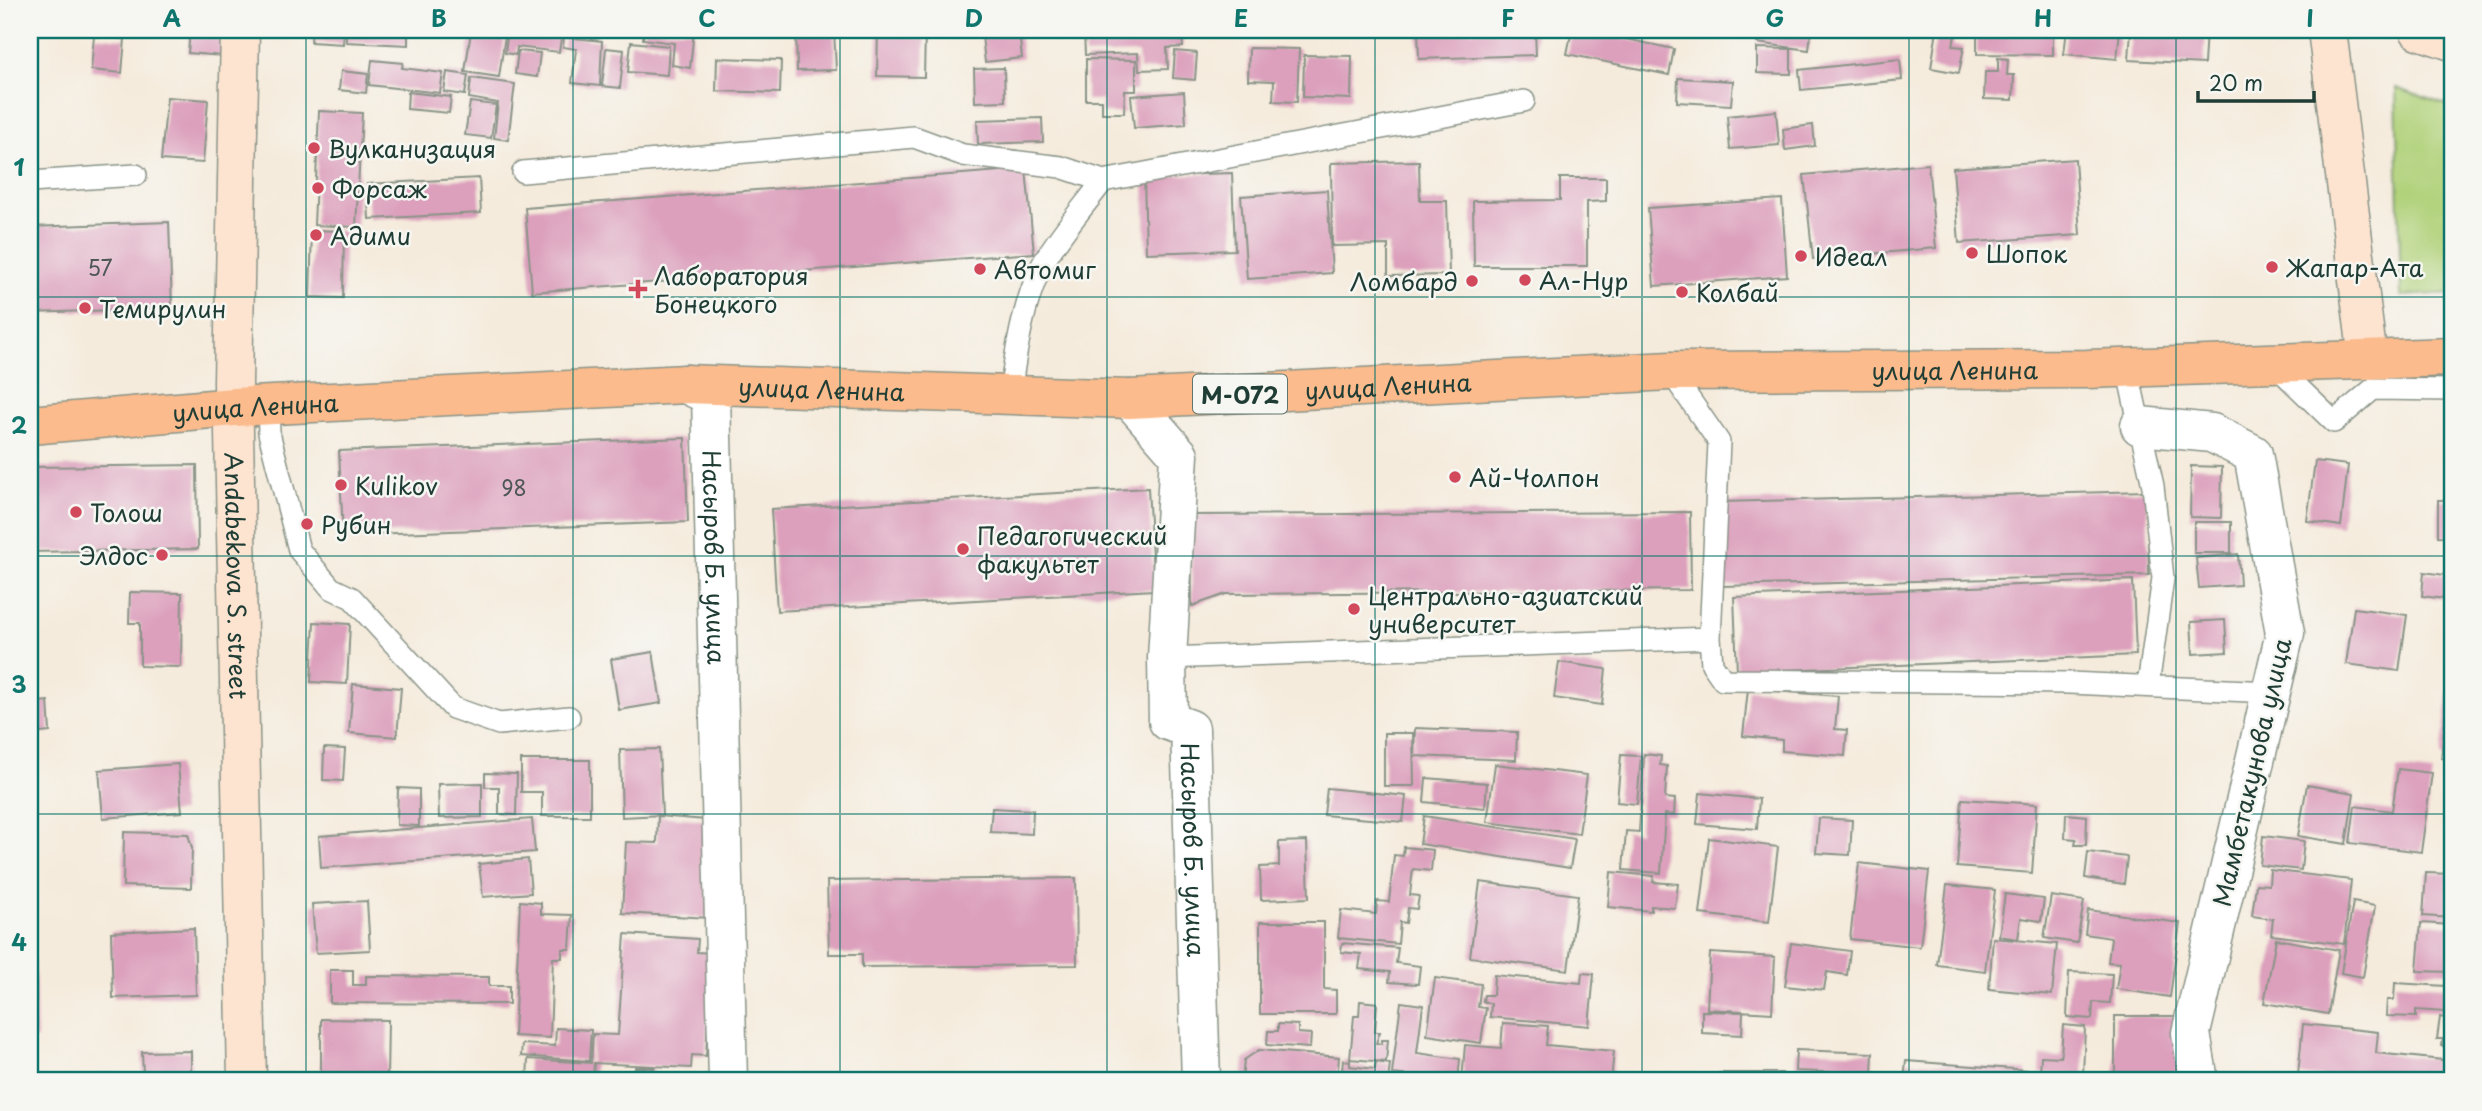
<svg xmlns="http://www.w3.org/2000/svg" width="2482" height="1111" viewBox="0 0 2482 1111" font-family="'Playpen Sans',sans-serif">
	<rect width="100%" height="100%" fill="#f6f6f2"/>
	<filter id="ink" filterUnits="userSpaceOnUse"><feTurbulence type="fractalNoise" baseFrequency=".0143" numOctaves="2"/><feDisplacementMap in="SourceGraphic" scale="14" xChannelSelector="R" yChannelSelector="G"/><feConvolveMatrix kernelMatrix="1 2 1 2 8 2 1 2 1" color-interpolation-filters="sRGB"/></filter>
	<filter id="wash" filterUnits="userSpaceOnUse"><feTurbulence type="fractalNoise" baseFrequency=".00686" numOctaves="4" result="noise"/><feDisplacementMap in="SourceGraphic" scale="28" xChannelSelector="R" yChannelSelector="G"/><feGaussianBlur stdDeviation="1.57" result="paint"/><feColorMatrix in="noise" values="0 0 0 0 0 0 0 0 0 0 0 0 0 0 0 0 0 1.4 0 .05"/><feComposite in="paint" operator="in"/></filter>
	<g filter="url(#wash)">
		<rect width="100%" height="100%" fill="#f5ebdc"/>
		<!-- green -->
		<path fill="#b1d27a" stroke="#688857" stroke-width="2" d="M2396,88L2452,107V293L2401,296Z"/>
		<g id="blocks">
			<!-- building -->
			<path fill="#dc9fbc" d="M190,30H224L222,56L188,53Z
				M312,30H344L343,44L311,42Z
				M346,30H408V45L346,42Z
				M508,30L562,33L559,52L517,47L516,55L505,53Z
				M644,30H694L690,68L672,65L674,43L643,39Z
				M796,30H834L836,70L797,71Z
				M1084,30H1182L1183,47L1167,48L1168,69L1139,70L1138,53L1085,55Z
				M1535,30L1536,55L1419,59L1418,31Z
				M1572,30H1603L1602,34L1674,49L1669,75L1567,54Z
				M1759,30H1811L1809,50L1757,43Z
				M1937,30H1956L1953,46L1964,47L1959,73L1931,68Z
				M1977,30H2053V55L1977,54Z
				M2067,30H2120L2117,59L2064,54Z
				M2131,30H2206L2204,64L2129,60Z
				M471,31L505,36L499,77L465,72Z
				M878,31L925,32L924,77L877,76Z
				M1019,32L1022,58L985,62L982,36Z
				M94,36L125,39L122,73L91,70Z
				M564,37L602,41L600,86L572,83L576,49L563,47Z
				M631,42L669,46L667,75L628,72Z
				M606,48L624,50L620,88L602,86Z
				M1249,48L1299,49L1297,102L1273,101L1274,81L1248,80Z
				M1757,48L1791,49V74L1757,73Z
				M518,51L540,53L537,77L515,74Z
				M1175,51L1197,53L1195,80L1173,78Z
				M1304,55L1352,56L1351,99L1303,97Z
				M717,58L781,60L780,93L716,91Z
				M1998,58L2008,59L2007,75H2014L2013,100L1984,99L1985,72H1998Z
				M1086,59L1136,60V91H1125L1124,113H1102V100H1086Z
				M1900,59L1902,80L1801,90L1799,70Z
				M372,60L403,63L402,68L443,73L440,93L369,85Z
				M1004,68L1005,101L975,102L974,69Z
				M341,71L368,74L366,93L339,90Z
				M447,72L468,75L465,95L444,92Z
				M471,78L515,84L508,140L494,138L498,103L469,98Z
				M1678,78L1733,81L1731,105L1677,102Z
				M408,92L451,97L449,113L407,109Z
				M1184,92L1186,124L1134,128L1131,96Z
				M167,97L208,100L203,163L161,160Z
				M470,102L496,105L491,138L465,135Z
				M319,111L362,113L356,227L314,225Z
				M1776,111L1779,145L1730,149L1727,116Z
				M1042,118L1043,142L978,144L977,120Z
				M1813,125L1815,146L1785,150L1783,129Z
				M2075,159L2080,235L1959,243L1953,168Z
				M1419,161L1420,201H1447L1449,275L1388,276V245L1332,246L1331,163Z
				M1928,164L1936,248L1813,259L1804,175Z
				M1026,169L1034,253L532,292L525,208Z
				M1232,173L1235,250L1146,253L1144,176Z
				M479,178L481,213L369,219L367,184Z
				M1560,178H1606V201L1587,202V266H1474L1473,201L1560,200Z
				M1327,190L1332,273L1247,279L1241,196Z
				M1782,199L1787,276L1654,286L1648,208Z
				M169,222L172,308L30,313V227Z
				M312,230L344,231L343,298L310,297Z
				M685,438L688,522L343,535L339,451Z
				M2315,461L2348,465L2341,526L2307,521Z
				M197,465L198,549L30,552V467Z
				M2191,466L2222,467L2221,518L2190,517Z
				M1148,488L1154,590L777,611L771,509Z
				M2147,491L2149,575L1723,586L1721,502Z
				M2438,500H2452V537L2438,536Z
				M1690,512L1691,590L1226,594L1192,606L1191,515Z
				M2194,522H2231V553H2194Z
				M2238,554L2240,585L2199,588L2196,558Z
				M2424,572L2452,576V600L2422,596Z
				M2133,580L2136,655L1737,672L1734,597Z
				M130,592L182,593L181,667L140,666V623H129Z
				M2354,608L2407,615L2399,671L2346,664Z
				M2225,620L2227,652L2193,654L2191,622Z
				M314,622L350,624L347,684L311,682Z
				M653,652L661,703L619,710L611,659Z
				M1559,662L1606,669L1602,705L1554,698Z
				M2450,676H2452V759L2441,758Z
				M353,684L401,688L397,737L349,733Z
				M1748,689L1838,696L1835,729L1847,730L1845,756L1782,751V740L1743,736Z
				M48,701L50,732L30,734V703Z
				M1415,728L1517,732L1516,760L1414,756Z
				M1384,733H1413L1414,786H1384Z
				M324,748L345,749L343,781L323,780Z
				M659,749L662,815L622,817L620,750Z
				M1644,754L1661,756L1660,765L1667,766L1665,798L1675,799L1674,815L1665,814L1661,873L1623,870L1626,831L1639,832Z
				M1621,755L1641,756L1637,804L1617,802Z
				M521,760H590V816H542V792H521Z
				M178,764L182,812L103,818L99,770Z
				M1495,764L1587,775L1579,834L1487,822Z
				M2398,769L2432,773L2421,852L2350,843L2355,806L2392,811Z
				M485,773L517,774L516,815L499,814V787H485Z
				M1426,778L1487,783L1485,808L1424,802Z
				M482,783V817L439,818L438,784Z
				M2307,785L2354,793L2346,844L2298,836Z
				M398,788L419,789V826L397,825Z
				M1327,788L1406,796L1403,822L1324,815Z
				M1700,793L1759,799L1757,829L1697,824Z
				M1962,799L2037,804L2032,873L1957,867Z
				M992,808L1033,810L1032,834L990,832Z
				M2066,814L2087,816L2086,845H2075L2076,839L2065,838Z
				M658,816L706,820L709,918L622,913L626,842L657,843Z
				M1424,816L1575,839L1570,868L1420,844Z
				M1819,818L1852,820L1850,855L1816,853Z
				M532,819L535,852L321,868L319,836Z
				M124,832L188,834L192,848L191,888L123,886Z
				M2263,836L2304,841L2301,870L2260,865Z
				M1709,838L1778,847L1769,922L1700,914Z
				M1307,841L1309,898L1261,900L1260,867L1279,866V842Z
				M1404,847L1433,850L1431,871L1413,869L1410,895L1419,896L1417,909L1408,908L1406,923L1400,922L1398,944L1338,938L1341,910L1376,914L1377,901L1389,902L1394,855L1403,856Z
				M2088,852L2127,857L2124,884L2085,878Z
				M528,859L531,893L483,897L479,864Z
				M1859,863L1929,871L1920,947L1850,939Z
				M2270,870L2351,880L2344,944L2271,935L2273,919L2252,916L2256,884L2269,885Z
				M1611,872L1654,876L1653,882L1678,884L1675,908L1651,906V911L1608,907Z
				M2426,873L2452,874V918L2423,916Z
				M1076,878L1077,965L862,967V954H829L827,881Z
				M1480,882L1578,895L1568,970L1470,957Z
				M1947,885L1995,890L1985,971L1937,965Z
				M2005,894L2044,899L2041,921L2021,918L2018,939L1999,936Z
				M2051,896L2084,901L2077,943L2044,938Z
				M367,901L370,950L316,953L312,904Z
				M520,901L541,903V914L572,915L570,949H562V958H553L550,1038L514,1036Z
				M2353,902L2375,906L2363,977L2341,973Z
				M2088,910L2180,923L2170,997L2116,989L2120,963L2108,962L2111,938L2085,934Z
				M1260,922H1324V989L1336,990V1014H1260Z
				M2421,923L2452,925L2451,972L2417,971Z
				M194,928L196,995L113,998L111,932Z
				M625,934L698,939L697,952L712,953L706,1056L692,1055L691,1068L594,1063L593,1081H527L528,1059L591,1063L593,1034L618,1035Z
				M1993,938L2057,944L2052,995L1989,989Z
				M2276,939L2339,950L2328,1014L2264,1003Z
				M1342,943L1398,948L1396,963L1420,966L1418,984L1389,982L1390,972L1359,969L1361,954L1341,952Z
				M1791,943L1850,951L1847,975L1827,972L1824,990L1785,986Z
				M1710,953L1775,957L1772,1013L1707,1009Z
				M35,961L37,1039L30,1040V962Z
				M330,970H353V985H366V976L489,977V986H509V1004L330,1003Z
				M2069,972L2112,974L2110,1003L2093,1002L2092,1019L2067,1017Z
				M1582,973L1594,974L1589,1026L1490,1017L1491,1004L1483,1001L1484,995H1493L1494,975L1581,983Z
				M1435,978L1481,984L1478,1007L1486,1008L1481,1043L1427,1035Z
				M2395,983L2446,986L2445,1012L2416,1010V1017L2386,1016L2387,1000H2394Z
				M1360,1001L1377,1003L1375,1032H1380L1376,1043L1382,1044V1040H1388L1386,1062L1350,1059L1354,1016H1359Z
				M1401,1002L1423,1005L1417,1053L1460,1059L1458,1081H1410V1076L1392,1074Z
				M1702,1011L1743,1012L1742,1035L1702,1033Z
				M2446,1012L2452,1013V1047L2442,1046L2443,1039H2437L2440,1017L2445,1018Z
				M2115,1016H2181L2180,1081H2115Z
				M321,1019L388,1020L387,1081H321Z
				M1503,1023L1548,1026L1546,1045L1614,1051L1611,1081H1462L1465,1045L1501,1048Z
				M1278,1024L1298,1025V1033L1311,1034L1310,1048L1267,1045L1268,1031H1278Z
				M2303,1024L2378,1032L2376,1053L2452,1061V1081H2354L2298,1075Z
				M2063,1025L2085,1027L2083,1075L2040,1073L2041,1056L2061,1057Z
				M556,1028L591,1030L589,1061L521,1056L522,1044L555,1046Z
				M1259,1050L1339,1057L1337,1081H1242L1244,1060Z
				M1796,1050L1873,1053L1872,1074L1795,1071Z
				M191,1051V1081H98V1075L143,1074L142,1052Z
				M1343,1060L1350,1061V1066L1375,1069L1376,1062L1390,1064L1388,1081H1341Z
				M1906,1061L2027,1070L2026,1081H1904Z
				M635,1067L654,1068L653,1081H634Z
				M1719,1073H1782V1081H1719Z
				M1704,1075L1705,1081H1673V1076Z"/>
		</g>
	</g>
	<g filter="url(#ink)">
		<use href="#blocks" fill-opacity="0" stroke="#8a9488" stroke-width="2"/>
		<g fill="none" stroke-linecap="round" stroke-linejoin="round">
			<!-- lane casing -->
			<g stroke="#8a9488" stroke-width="24">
				<path id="lane" d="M523,172L914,137L963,155L1061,167L1103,181
					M30,182L136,175
					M2273,363L2334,422L2373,389L2452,390
					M2127,368L2153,486L2163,578L2148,686
					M1670,371L1719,442L1710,638L1712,664L1723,680L2069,683L2272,692
					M1010,396C1015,354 1025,290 1048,255C1064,229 1085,205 1103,181L1524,101
					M268,405L269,433L299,550L331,588L352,598L453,708L499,724L569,717
					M1167,658L1710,638"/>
			</g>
			<!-- street casing -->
			<g stroke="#8a9488" stroke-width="41">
				<g id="street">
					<path id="s1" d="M686,384L711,396L728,1081"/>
					<path id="s2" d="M1130,399L1179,455L1167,658L1168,721L1190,729L1201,1081"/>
					<path d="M2140,426L2212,433L2253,454L2285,633L2191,1033L2199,1081"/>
				</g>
			</g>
			<!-- secondary casing -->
			<g stroke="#8a9488" stroke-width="41">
				<g id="secondary">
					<path id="s3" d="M240,30L233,382L247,1081"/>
					<path d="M2327,30L2368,360"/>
					<path d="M2419,30L2452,41"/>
				</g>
			</g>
			<!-- primary casing -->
			<g stroke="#8a9488" stroke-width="41">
				<g id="primary">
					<path id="s4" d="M30,425L234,407L686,384L1130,399L1670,371L2087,369L2452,357"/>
				</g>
			</g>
			<!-- lane -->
			<use href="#lane" stroke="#fff" stroke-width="21"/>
			<!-- street -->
			<use href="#street" stroke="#fff" stroke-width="38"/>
			<!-- secondary -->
			<use href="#secondary" stroke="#fde4d1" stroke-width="38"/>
			<!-- primary -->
			<use href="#primary" stroke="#fbbb8c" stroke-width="38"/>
		</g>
	</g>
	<!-- grid -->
	<path fill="none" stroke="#0f766e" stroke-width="2" stroke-opacity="0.55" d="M306,30V1081M573,30V1081M840,30V1081M1107,30V1081M1375,30V1081M1642,30V1081M1909,30V1081M2176,30V1081M30,297H2452M30,556H2452M30,814H2452"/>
	<!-- markers -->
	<g fill="#d1495b" stroke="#f6f6f2" stroke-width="2.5">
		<circle cx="314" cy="148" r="7"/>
		<circle cx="318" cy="188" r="7"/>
		<circle cx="316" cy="235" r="7"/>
		<circle cx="1972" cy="253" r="7"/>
		<circle cx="1801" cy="256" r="7"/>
		<circle cx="2272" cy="267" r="7"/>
		<circle cx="980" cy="269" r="7"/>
		<circle cx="1525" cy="280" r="7"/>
		<circle cx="1472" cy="281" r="7"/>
		<path d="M634.5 278.5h7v7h7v7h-7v7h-7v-7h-7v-7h7z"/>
		<circle cx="1682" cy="292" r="7"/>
		<circle cx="85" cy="308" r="7"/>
		<circle cx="1455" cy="477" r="7"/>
		<circle cx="341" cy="485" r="7"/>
		<circle cx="76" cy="512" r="7"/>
		<circle cx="307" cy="524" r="7"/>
		<circle cx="963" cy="549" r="7"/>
		<circle cx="162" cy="555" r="7"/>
		<circle cx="1354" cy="609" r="7"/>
	</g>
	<g text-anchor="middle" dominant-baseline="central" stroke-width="5" stroke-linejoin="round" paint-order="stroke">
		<!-- number labels -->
		<g font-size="21" fill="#4e5656">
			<text x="100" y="267">57</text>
			<text x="514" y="487">98</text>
		</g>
		<!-- shield labels -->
		<rect fill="#f6f6f2" stroke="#60746d" stroke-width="2" x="1193" y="374.5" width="94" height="39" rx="5"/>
		<g font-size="23" font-weight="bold" fill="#1f3d34">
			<text x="1240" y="394">М-072</text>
		</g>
		<!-- poi labels -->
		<g font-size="24" fill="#1f3d34" stroke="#f6f6f2" text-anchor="start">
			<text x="328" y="148">Вулканизация</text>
			<text x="332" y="188">Форсаж</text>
			<text x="330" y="235">Адими</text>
			<text x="1986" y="253">Шопок</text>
			<text x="1815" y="256">Идеал</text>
			<text x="2286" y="267">Жапар-Ата</text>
			<text x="994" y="269">Автомиг</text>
			<text x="654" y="275">Лаборатория<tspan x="654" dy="28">Бонецкого</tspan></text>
			<text x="1539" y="280">Ал-Нур</text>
			<text x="1458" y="281" text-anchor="end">Ломбард</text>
			<text x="1696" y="292">Колбай</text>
			<text x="99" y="308">Темирулин</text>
			<text x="1469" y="477">Ай-Чолпон</text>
			<text x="355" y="485">Kulikov</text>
			<text x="90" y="512">Толош</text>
			<text x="321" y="524">Рубин</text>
			<text x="977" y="535">Педагогический<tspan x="977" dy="28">факультет</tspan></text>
			<text x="148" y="555" text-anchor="end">Элдос</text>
			<text x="1368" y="595">Центрально-азиатский<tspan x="1368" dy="28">университет</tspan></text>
		</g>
		<!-- street labels -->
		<g font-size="24" fill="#1f3d34" stroke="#f6f6f2">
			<text stroke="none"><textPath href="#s4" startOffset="1927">улица Ленина</textPath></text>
			<text stroke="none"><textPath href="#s4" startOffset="1360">улица Ленина</textPath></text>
			<text stroke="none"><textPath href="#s4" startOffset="793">улица Ленина</textPath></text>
			<text stroke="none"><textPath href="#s4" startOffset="226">улица Ленина</textPath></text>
			<text stroke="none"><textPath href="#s1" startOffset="189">Насыров Б. улица</textPath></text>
			<text stroke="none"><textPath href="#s3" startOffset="546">Andabekova S. street</textPath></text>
			<text transform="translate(2251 772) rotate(-77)">Мамбетакунова улица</text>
			<text stroke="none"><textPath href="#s2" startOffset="485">Насыров Б. улица</textPath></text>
		</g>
	</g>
	<!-- margin -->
	<rect width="2482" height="1111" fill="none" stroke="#f6f6f2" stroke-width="77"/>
	<!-- scale -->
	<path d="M2198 91v10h116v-10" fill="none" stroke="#1f3d34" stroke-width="3.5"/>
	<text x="2209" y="91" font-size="21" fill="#1f3d34" stroke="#f6f6f2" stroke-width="5" paint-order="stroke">20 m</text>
	<rect x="38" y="38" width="2406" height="1034" fill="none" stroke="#0f766e" stroke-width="2.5"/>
	<g font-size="23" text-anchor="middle" font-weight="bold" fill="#0f766e">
		<text x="172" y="27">A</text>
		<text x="439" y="27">B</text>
		<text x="707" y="27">C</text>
		<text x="974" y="27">D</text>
		<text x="1241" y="27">E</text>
		<text x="1508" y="27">F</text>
		<text x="1775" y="27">G</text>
		<text x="2043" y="27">H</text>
		<text x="2310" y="27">I</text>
		<text x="19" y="176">1</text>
		<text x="19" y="434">2</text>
		<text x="19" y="693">3</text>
		<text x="19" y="951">4</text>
	</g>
</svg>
